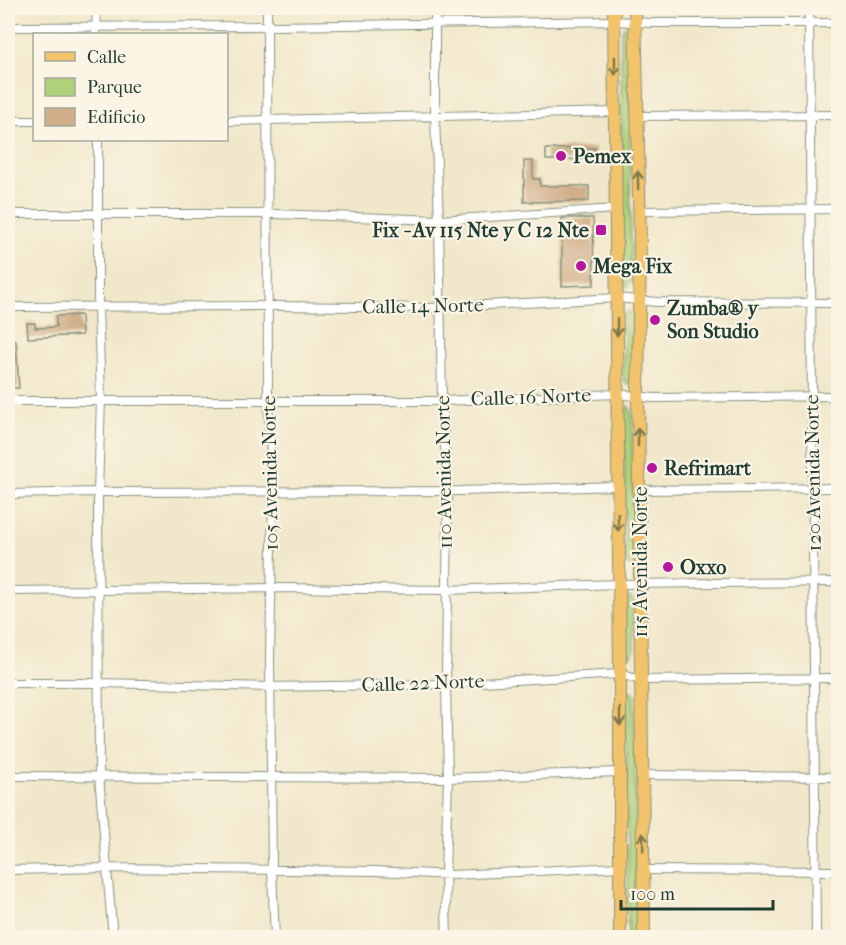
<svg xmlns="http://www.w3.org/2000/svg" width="846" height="945" viewBox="0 0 846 945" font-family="'IM FELL French Canon',serif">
	<rect width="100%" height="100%" fill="#fcf5e5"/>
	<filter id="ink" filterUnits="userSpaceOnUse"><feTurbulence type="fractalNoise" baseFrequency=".0167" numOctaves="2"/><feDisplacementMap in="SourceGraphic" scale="12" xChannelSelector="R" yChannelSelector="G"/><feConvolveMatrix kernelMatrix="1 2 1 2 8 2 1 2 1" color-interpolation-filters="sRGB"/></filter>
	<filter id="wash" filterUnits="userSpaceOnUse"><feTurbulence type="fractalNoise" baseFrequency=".008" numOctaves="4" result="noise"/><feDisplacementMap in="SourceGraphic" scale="24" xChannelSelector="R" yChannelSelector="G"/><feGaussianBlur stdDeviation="1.35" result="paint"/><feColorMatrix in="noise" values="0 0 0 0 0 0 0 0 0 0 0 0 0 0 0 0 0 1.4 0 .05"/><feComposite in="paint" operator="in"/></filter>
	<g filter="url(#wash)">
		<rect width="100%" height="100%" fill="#f1e7ca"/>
		<!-- green -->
		<path fill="#afd179" stroke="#678756" stroke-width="1.5" d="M624,26L629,29L631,280L627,287L622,280L621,34Z
			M629,310L632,315V379L628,385L623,379L624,315Z
			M628,406L632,412L634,558L629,566L625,558L624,415Z
			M630,597L633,600L634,651L630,656L625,650V602Z
			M630,691L634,695L637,938L628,937L626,697Z"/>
		<g id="blocks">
			<!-- building -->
			<path fill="#d0af8a" d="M595,148V159L546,160V149Z
				M524,161H533V179H540V186H589V201L524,202Z
				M562,218H593L594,285L562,286Z
				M81,315L82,335L28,338L27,323H35V328L56,327V316Z
				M8,341H16L19,388H8Z"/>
		</g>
	</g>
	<g filter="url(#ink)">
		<use href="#blocks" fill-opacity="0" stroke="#88927f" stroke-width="1.5"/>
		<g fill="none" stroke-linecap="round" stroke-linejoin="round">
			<!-- minor casing -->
			<g stroke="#88927f" stroke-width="10">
				<path id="minor" d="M267,8L268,400L273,492L270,658L272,871L275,938
					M435,8V117L439,220L442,401L448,491L446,684L448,778L445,875L447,938
					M809,8L816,938
					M8,27L274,26L614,21L651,23H838
					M96,34L97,8
					M637,116L838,115
					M8,121H34
					M226,121L615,112
					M98,140V307L101,400L98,492L99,776L113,938
					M638,211L838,209
					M8,214H274L439,220L616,209
					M8,307L279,306L431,308L617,298L657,302L838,303
					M8,401H442L617,394L654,398L838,396
					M640,490L838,488
					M8,494L98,492L461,491L618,486
					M8,591L278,588L446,590L619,584L838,582
					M8,683H99L271,687L446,684L620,674L640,680L838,678
					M641,775L838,777
					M8,776L448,778L619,772
					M8,870L107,868L376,871L452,875L620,867
					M644,870L838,871"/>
			</g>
			<!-- primary casing -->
			<g stroke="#88927f" stroke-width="14">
				<path id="primary" d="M614,8L620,674V938
					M635,8L640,239L638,397L644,938"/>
			</g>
			<!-- minor -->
			<use href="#minor" stroke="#fff" stroke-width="8"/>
			<!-- primary -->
			<use href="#primary" stroke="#f2c36a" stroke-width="12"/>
		</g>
		<!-- one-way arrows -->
		<defs><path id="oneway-shaft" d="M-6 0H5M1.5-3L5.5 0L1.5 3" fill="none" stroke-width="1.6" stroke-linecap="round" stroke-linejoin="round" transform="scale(1.5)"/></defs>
		<g stroke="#7e794c">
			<use href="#oneway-shaft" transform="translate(615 66) rotate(89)"/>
			<use href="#oneway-shaft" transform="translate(638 180) rotate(-91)"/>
			<use href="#oneway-shaft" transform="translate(617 327) rotate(90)"/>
			<use href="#oneway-shaft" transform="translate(638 437) rotate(-90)"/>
			<use href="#oneway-shaft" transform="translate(618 522) rotate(89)"/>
			<use href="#oneway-shaft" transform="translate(620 717) rotate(90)"/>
			<use href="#oneway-shaft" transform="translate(643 842) rotate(-92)"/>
		</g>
	</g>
	<!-- markers -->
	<g fill="#b5179e" stroke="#fcf5e5" stroke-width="2">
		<circle cx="561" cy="156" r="6"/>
		<rect x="595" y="224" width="12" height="12" rx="3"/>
		<circle cx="581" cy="266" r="6"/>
		<circle cx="655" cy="320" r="6"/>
		<circle cx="652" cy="468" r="6"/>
		<circle cx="668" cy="567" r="6"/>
	</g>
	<g text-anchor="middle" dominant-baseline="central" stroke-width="4.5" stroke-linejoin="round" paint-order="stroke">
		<!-- poi labels -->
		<g font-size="20" font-weight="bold" fill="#1f3d34" stroke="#fcf5e5" text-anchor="start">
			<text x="573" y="156">Pemex</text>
			<text x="589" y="230" text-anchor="end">Fix - Av 115 Nte y C 12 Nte</text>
			<text x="593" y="266">Mega Fix</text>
			<text x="667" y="308">Zumba® y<tspan x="667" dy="23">Son Studio</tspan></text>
			<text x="664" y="468">Refrimart</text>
			<text x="680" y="567">Oxxo</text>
		</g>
		<!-- street labels -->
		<g font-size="20" fill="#1f3d34" stroke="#fcf5e5">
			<text transform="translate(423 306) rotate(-1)">Calle 14 Norte</text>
			<text transform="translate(531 397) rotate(-2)">Calle 16 Norte</text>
			<text transform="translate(444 472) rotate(-91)">110 Avenida Norte</text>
			<text transform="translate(270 473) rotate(-91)">105 Avenida Norte</text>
			<text transform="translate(813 473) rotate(-91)">120 Avenida Norte</text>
			<text transform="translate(640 562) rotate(-90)">115 Avenida Norte</text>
			<text transform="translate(423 683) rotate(-2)">Calle 22 Norte</text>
		</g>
	</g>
	<!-- margin -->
	<rect width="846" height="945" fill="none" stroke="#fcf5e5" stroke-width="30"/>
	<!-- legend -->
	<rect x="33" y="33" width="195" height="108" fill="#fcf5e5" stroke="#a4ab9e" stroke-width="1.5"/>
	<rect x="45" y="52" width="30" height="9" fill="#f2c36a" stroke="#a4ab9e" stroke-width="1.5"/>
	<text x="87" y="63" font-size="18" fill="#1f3d34">Calle</text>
	<rect x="45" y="78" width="30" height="18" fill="#afd179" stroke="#a4ab9e" stroke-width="1.5"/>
	<text x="87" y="93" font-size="18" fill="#1f3d34">Parque</text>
	<rect x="45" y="108" width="30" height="18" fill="#d0af8a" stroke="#a4ab9e" stroke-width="1.5"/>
	<text x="87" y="123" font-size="18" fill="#1f3d34">Edificio</text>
	<!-- scale -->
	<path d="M621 900v9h152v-9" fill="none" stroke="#1f3d34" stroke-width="3"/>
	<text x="630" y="900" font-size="18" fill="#1f3d34" stroke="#fcf5e5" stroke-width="4.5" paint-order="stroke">100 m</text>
</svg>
